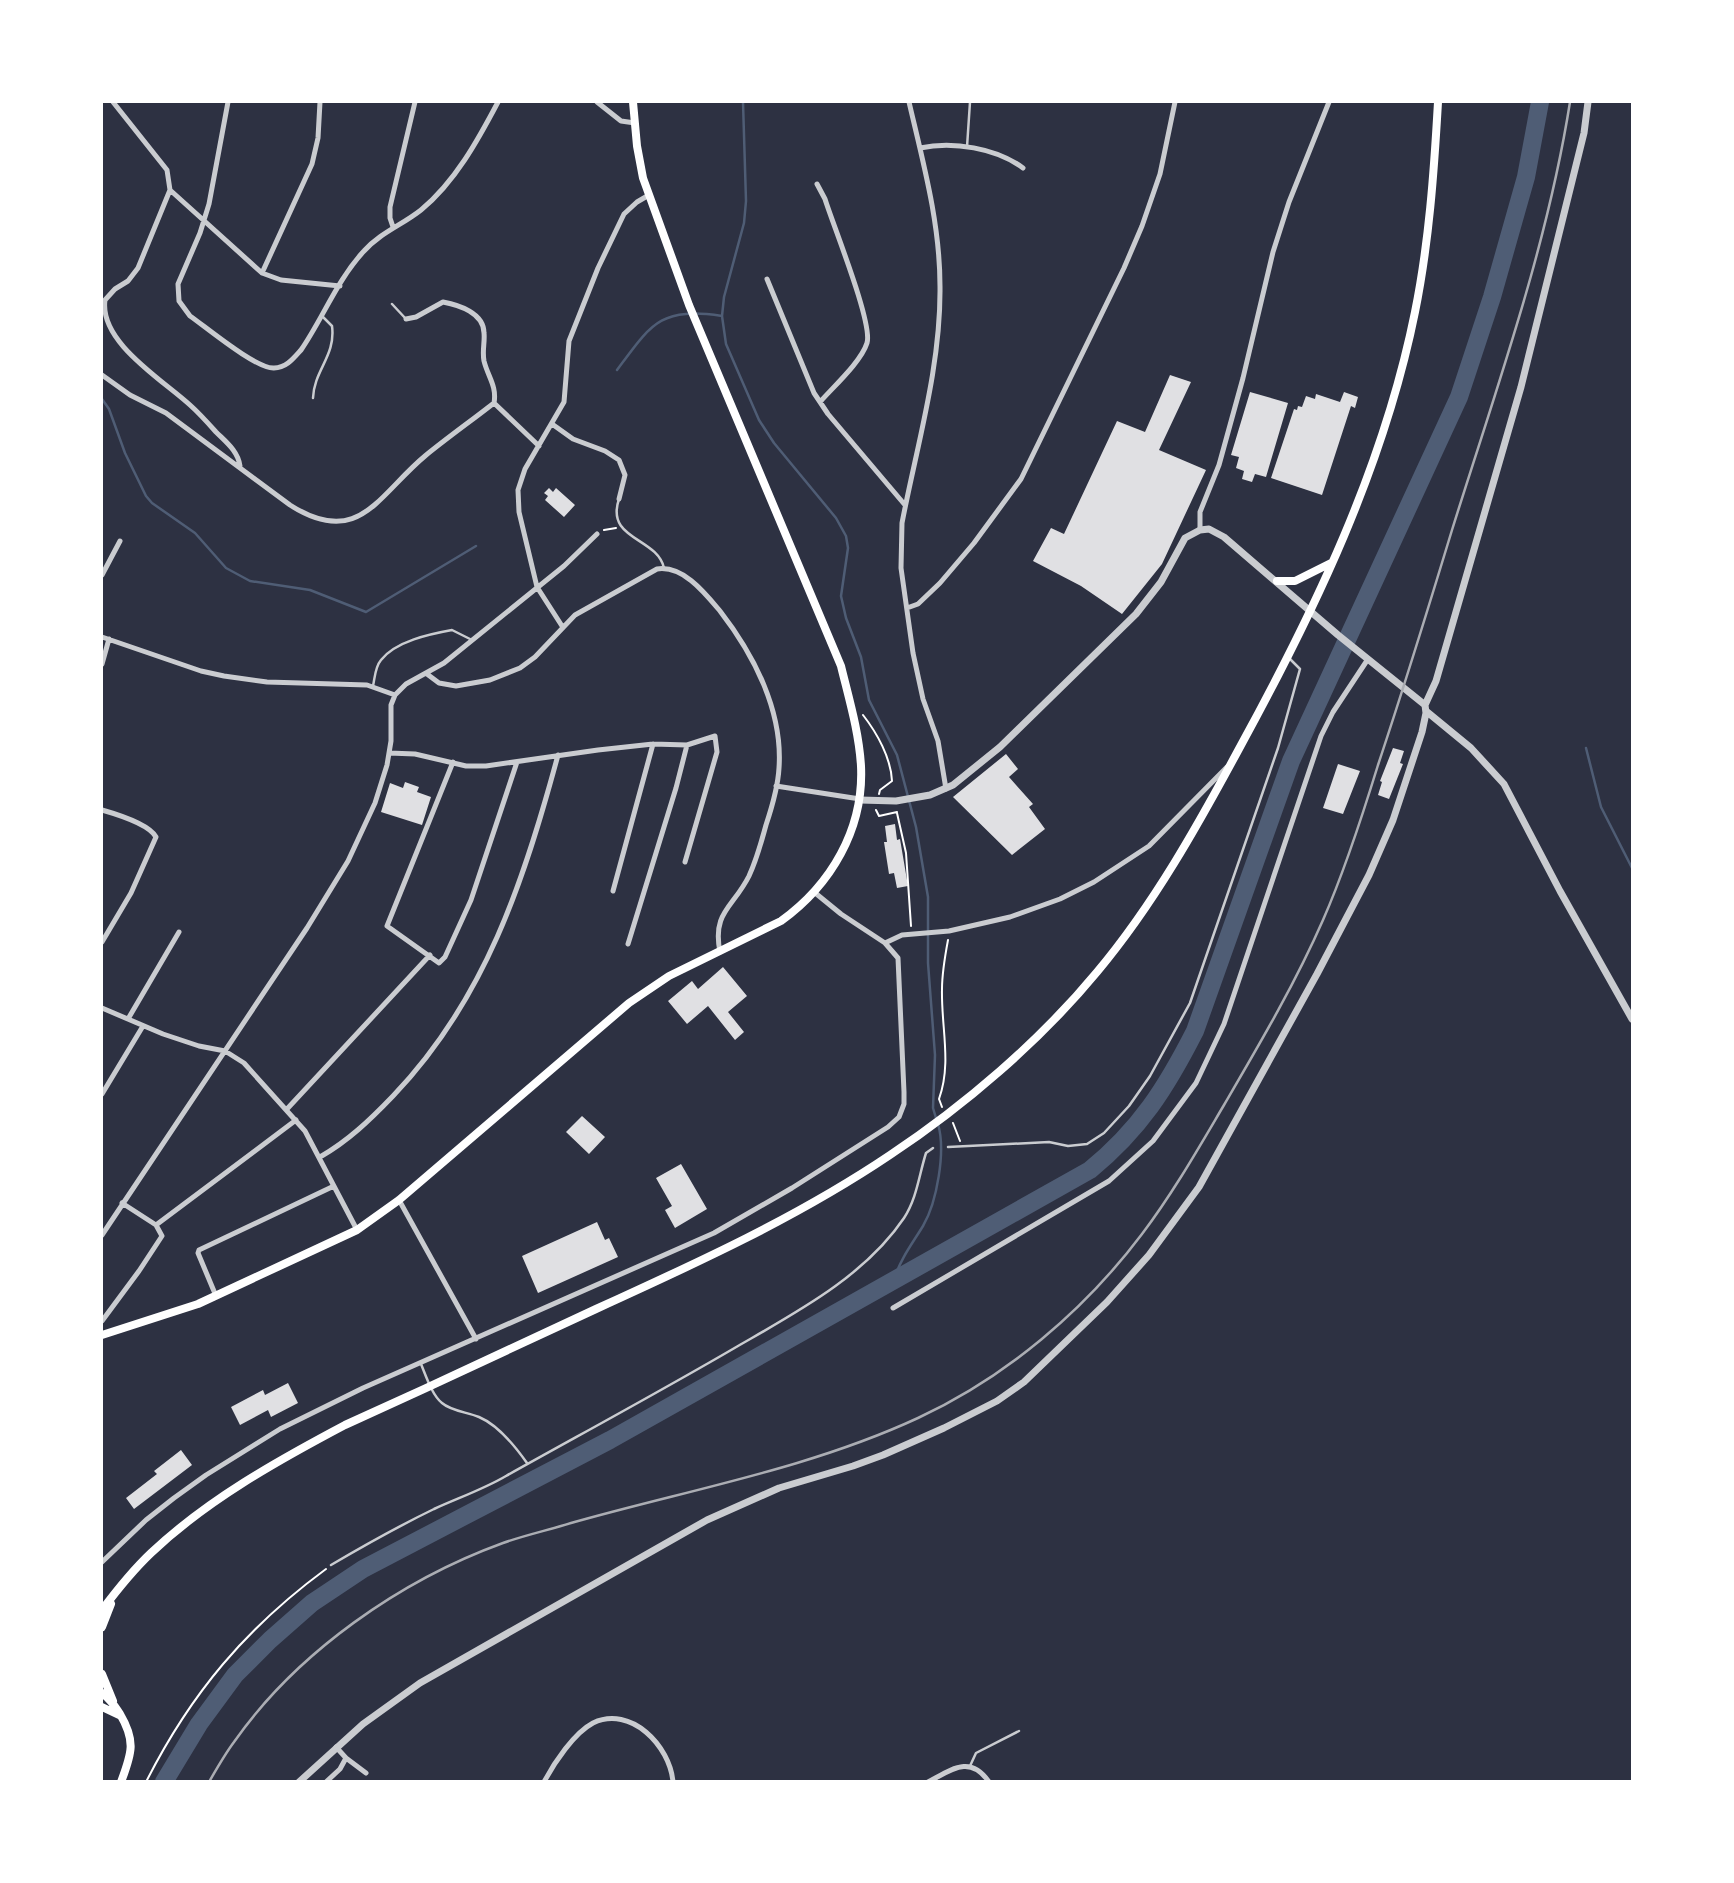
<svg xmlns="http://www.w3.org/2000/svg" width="1734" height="1883" viewBox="0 0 1734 1883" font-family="Inter,sans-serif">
	<rect width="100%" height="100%" fill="#2d3142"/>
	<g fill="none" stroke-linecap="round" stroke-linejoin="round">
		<!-- stream -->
		<path stroke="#4f5d75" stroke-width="2.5" d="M743,102L746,201L744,223L724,297L722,316L726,344L759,420L774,443L836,518L846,536L848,548L841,596L846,618L861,657L869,700L897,755L916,827L928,897V963L935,1055L933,1108L936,1118
			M617,370C652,323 660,307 722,316
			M102,399L109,409L125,453L146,496L152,503L195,533L226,568L250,581L310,590L366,612L476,546
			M1586,748L1601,807L1632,868
			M894,1279C901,1258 912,1244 923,1226C937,1202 946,1151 938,1124"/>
		<!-- river -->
		<path stroke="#4f5d75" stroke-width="18" d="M164,1782L199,1724L235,1675L270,1640L312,1603L363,1569L610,1440L1090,1170C1140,1129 1166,1088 1195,1031L1291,761L1459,397L1492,297L1526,177L1540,102"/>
	</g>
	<!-- building -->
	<path fill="#e0e0e3" d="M1170,375L1191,382L1159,450L1206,470L1162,564L1122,614L1081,586L1033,561L1051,528L1064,534L1117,421L1145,432Z
		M1250,392L1288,403L1266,477L1255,474L1252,482L1242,479L1244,471L1236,468L1239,457L1231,455Z
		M1344,392L1358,397L1355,408L1351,406L1322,495L1271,478L1294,409L1297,410L1298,406L1302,407L1306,396L1315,399L1316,394L1340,402Z
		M549,488L553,492L556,488L575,505L564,517L545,500L548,496L544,493Z
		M1393,748L1404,751L1400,763L1403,764L1389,799L1378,795L1382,782L1380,781Z
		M1006,754L1018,769L1009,777L1033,804L1029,807L1045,829L1012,855L953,797Z
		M1338,764L1360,771L1343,814L1323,808Z
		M405,782L419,787L417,792L431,797L422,825L381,812L390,783L403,788Z
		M895,824L897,840L900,839L908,886L897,888L894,873L889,874L884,842H887L885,826Z
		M723,967L747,996L728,1012L744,1032L735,1040L708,1006L687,1024L668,1001L692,981L698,989Z
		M582,1116L605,1137L589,1154L566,1132Z
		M681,1164L707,1209L675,1228L665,1210L672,1206L656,1178Z
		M597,1222L605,1240L609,1238L618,1257L538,1293L522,1256Z
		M288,1383L298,1403L271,1417L268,1410L240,1425L231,1407L263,1390L265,1395Z
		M181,1450L192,1465L134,1509L126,1498L157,1474L154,1471Z"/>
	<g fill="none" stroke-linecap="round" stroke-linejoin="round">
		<!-- path -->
		<path stroke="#fff" stroke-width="2" d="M604,530L616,528
			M863,715C877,733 891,758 892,781L880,790L879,794
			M876,810L879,816L897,812
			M897,813L906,853L911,926
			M942,1107L939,1099C952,1063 941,1027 942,989C942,973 945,956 948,940
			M953,1123L960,1141
			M146,1782C191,1693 246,1628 326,1569"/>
		<!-- service -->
		<path stroke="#caccd0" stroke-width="2.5" d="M967,147L970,102
			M392,304L406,319
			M313,398C314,370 336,356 332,326L322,316
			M619,499C605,540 657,537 664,568
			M373,686C375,677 375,667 381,660C396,641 430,634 452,630L470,639
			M948,1147L1049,1142L1068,1146L1087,1144L1104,1133L1129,1106L1150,1076L1190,1003L1278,748L1300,669L1290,659
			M421,1364C426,1376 432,1395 442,1403C451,1411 467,1412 479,1417C498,1425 515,1446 527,1463
			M331,1565C365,1545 399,1526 434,1509C458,1498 484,1489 506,1476C583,1433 661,1391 738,1346C797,1312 865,1276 904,1218C917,1198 919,1175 926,1153L933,1148
			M970,1766L976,1753L1019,1731"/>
		<!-- minor -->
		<path stroke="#caccd0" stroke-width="5" d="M113,102L167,170L170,190L138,268L128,281L115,289L105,300C99,342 163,380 190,405C199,413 208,423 216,432C226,442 238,451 240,466
			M228,102L209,204L200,233L178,284L179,301L190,316C206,327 256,369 274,368C286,368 293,359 301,350C323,318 337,280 364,251C380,233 402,225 421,210C455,182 478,140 498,102
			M597,102L621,121L635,123
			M909,102C923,162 940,223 940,286C941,366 917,445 902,523L901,568L913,653L923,699L938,741L946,789
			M920,148C953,141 996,148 1023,168
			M817,184L825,199C833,225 873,323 867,343C861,362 833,387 820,402
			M170,190L262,273L281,280L340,286
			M393,227L390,218V207L415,102
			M262,273L312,164L318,138L320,102
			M767,279L814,393L828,414L905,505
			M406,319L416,317L443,302C459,305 484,313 484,333C485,342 482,351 484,361C488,377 497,386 494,403
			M102,375L130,395L166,413L290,505C359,549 378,495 425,456C447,438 471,421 494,403
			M494,403L539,446
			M552,424L573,439L605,451L619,460L625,475L619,499
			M1200,530V512L1219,465L1243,378L1273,252L1289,202L1329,102
			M102,575L120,541
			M907,608L918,604L940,583L974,543L1021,479L1124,268L1142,226L1160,174L1175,102
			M562,626L537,587L519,512L518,490L525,469L564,402L569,341L598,268L624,214L637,202L649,195
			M102,637L201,671L224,676L267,682L367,685L395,695
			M102,664L109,639
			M427,674L439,683L456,686L490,680L520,668L535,657L575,615L657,569C683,565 705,593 720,611C754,655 783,711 779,768C778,787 772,807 766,825C761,843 757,859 749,876C733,908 712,912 720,952
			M389,753L415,754L466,766H486L598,750L653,744L687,745L715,736L717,752L685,862
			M453,762L387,926L439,963L445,957L471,900L517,762
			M776,786L860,799
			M102,810C116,814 149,824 156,837L131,893L102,942
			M613,891L653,744
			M885,943L902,935L949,931L1010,917L1060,899L1094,882L1149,846L1227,767
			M628,944L676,788L687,745
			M102,1008L163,1034L199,1046L225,1051L244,1063L305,1131L357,1230
			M128,1019L179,932
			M102,1094L143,1026
			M287,1109L430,955
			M320,1157C348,1141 370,1120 393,1096C485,1000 524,881 558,755
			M399,1200L476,1339
			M156,1225L296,1120
			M102,1235L307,928L348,861L375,803L387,765L391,741V705L395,695L406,684L444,663L564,566L597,534
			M216,1296L198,1253L199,1250L334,1186
			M893,1308L1109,1181L1153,1141L1196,1083L1224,1024L1321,736L1333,712L1368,659
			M102,1321L139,1271L162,1236L156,1225L122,1203
			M102,1562L146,1520L174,1498L206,1475L280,1429L363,1388L714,1233L792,1188L888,1127L899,1117L904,1104V1092L898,958L885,943L841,914L814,892
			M346,1758L366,1773
			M326,1782L340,1769L346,1758L336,1747
			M544,1782C554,1763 574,1733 593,1723C631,1705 670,1746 673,1782
			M928,1782C951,1770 970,1754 989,1782"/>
		<!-- tertiary -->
		<path stroke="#caccd0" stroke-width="7" d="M1426,711L1471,748L1504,784L1560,891L1632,1019
			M860,800L896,801L930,795L953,785L1000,747L1136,614L1161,582L1185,538L1200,530L1209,529L1224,537L1338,635L1425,705
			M299,1782L363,1724L420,1683L707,1520L779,1488L853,1466L883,1455L944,1428L997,1401L1024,1382L1107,1302L1149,1255L1199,1187L1317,974L1369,875L1393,820L1422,732L1426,713L1425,705L1436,681L1521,387L1584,133L1588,102"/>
		<!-- secondary -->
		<path stroke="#fff" stroke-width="8" d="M1277,581H1295L1331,563
			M102,1335L198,1304L357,1230L399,1200L629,1003L669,976L781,921C831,885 864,829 861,766C859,732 849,699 841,666L689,305L643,178L637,146L633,102
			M102,1610C117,1590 133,1570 151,1553C207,1500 277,1461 345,1425C429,1387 513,1348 596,1309C697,1263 798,1217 890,1155C964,1106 1040,1041 1097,972C1154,904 1198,825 1240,747C1315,610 1384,466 1415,312C1429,243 1434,172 1438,102
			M102,1627L111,1604
			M102,1674L113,1701
			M102,1693C110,1699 114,1705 120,1714C136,1741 132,1753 121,1782
			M102,1707L121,1716"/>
		<!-- rail -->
		<path stroke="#abadb3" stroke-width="2.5" d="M209,1782C217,1768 225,1754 234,1742C297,1652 401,1580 503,1543C525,1535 549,1530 571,1523C687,1490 808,1469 918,1418C1006,1377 1084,1311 1142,1234C1173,1193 1198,1149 1224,1105C1259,1045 1295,984 1323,920C1345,870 1362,817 1378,765C1404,687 1428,609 1452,530C1496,389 1547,248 1570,102"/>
	</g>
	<!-- border -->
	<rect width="1734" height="1883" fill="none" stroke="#ffffff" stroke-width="206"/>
</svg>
